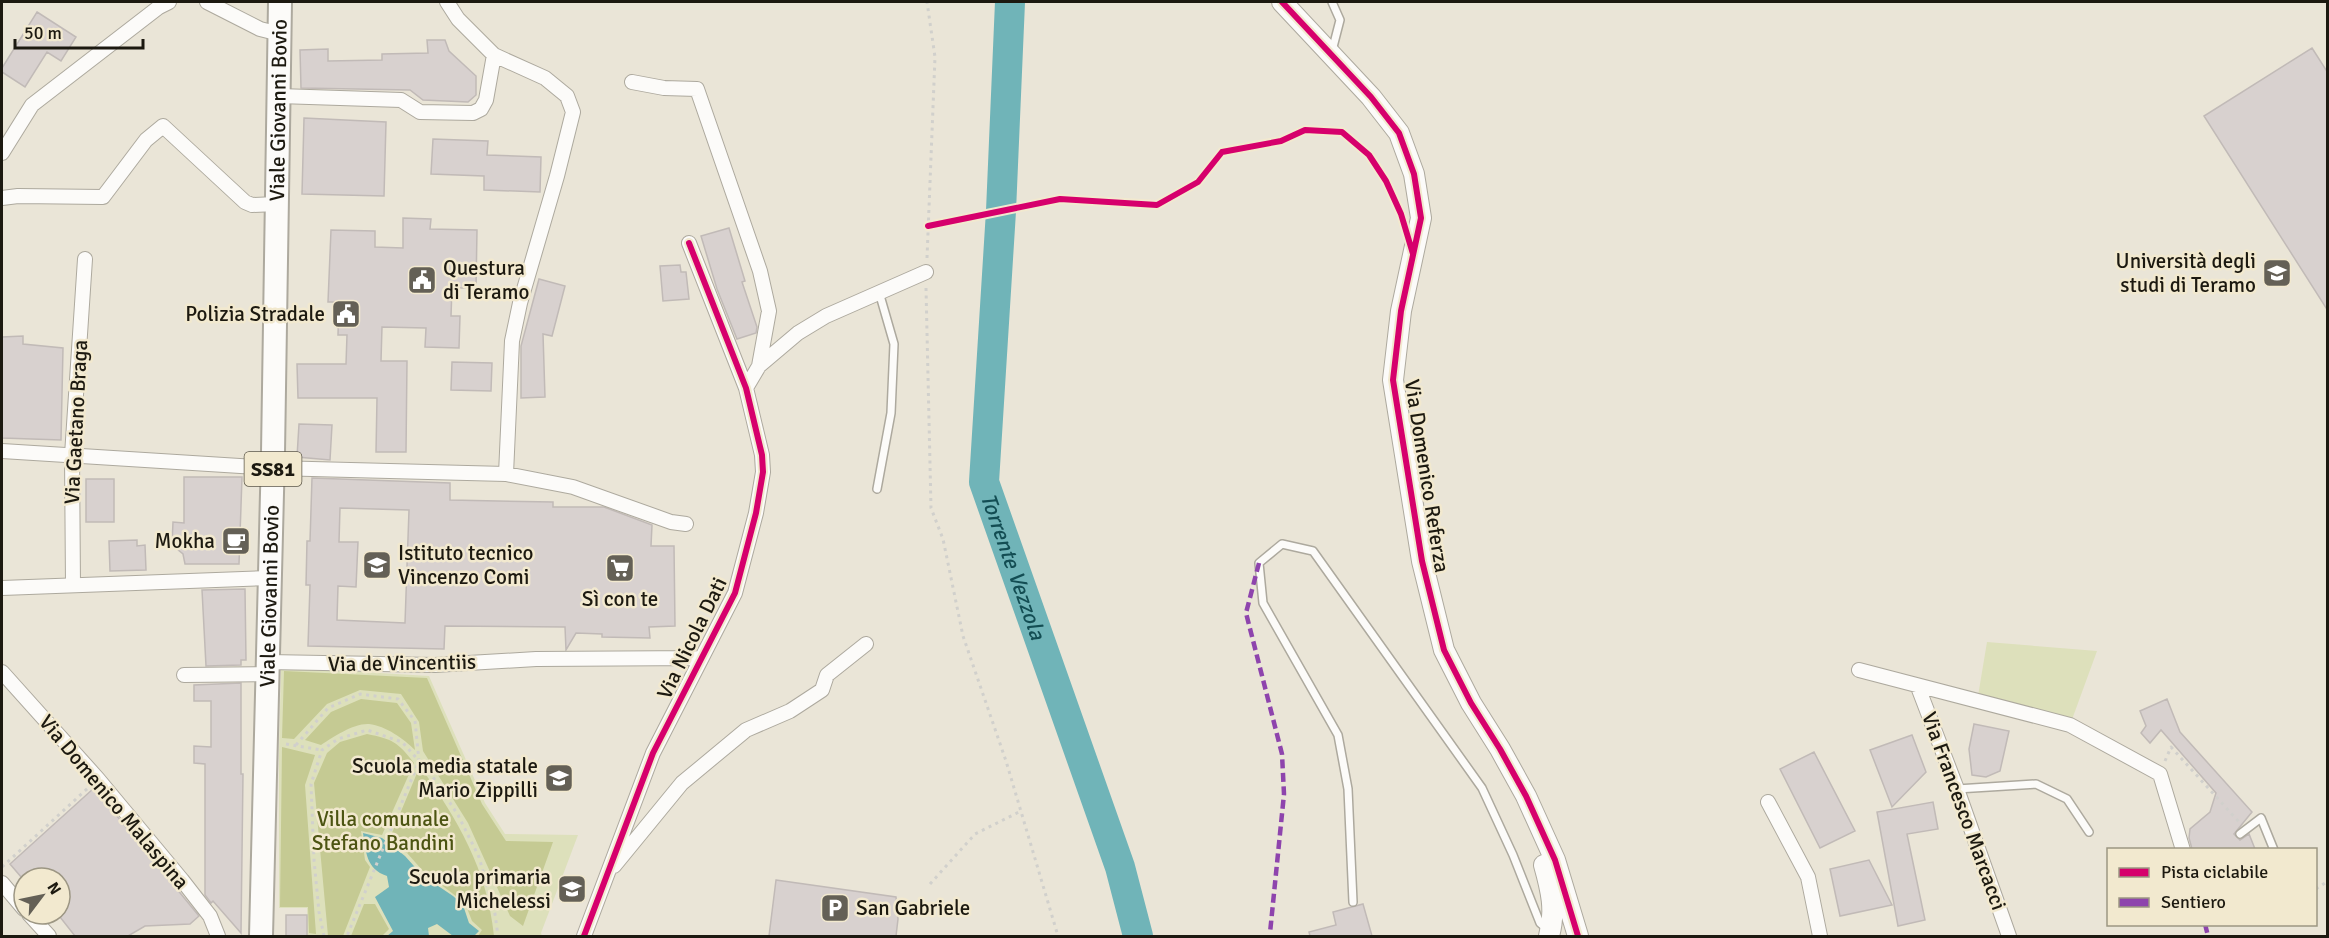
<svg xmlns="http://www.w3.org/2000/svg" width="2329" height="938" viewBox="0 0 2329 938" font-family="Signika,sans-serif">
	<rect width="100%" height="100%" fill="#eae5d7"/>
	<!-- green -->
	<path fill="#dde0bb" d="M1987,642L2097,651L2070,725L1977,702Z
		M281,667L429,676L485,803L505,834L578,835L541,933L542,936H307V908H279V756Z"/>
	<!-- forest -->
	<path fill="#c5ca93" d="M284,671L427,678L482,804L506,841L553,842L523,926L510,916L468,823L423,751L419,722L401,694L360,690L327,704L294,739L282,738Z
		M361,699L397,703L411,723L415,750C404,739 386,726 369,724C354,723 333,737 321,745L305,740L331,712Z
		M367,734C392,739 398,742 414,763L382,835L361,831L365,860L370,867L343,936H328L314,783L327,753L340,742Z
		M282,747L315,755L305,785L316,934L309,933L308,907H280Z
		M420,766C458,821 487,868 494,936H478L482,930L472,921L465,903L423,871L407,853L389,840Z
		M364,904H375L389,929L382,936H351Z"/>
	<!-- water -->
	<path fill="#70b4b8" d="M363,833L382,838L405,856L422,875L453,896L463,905L469,923L479,931L474,936H453L437,924L428,928L429,936H387L393,931L375,897L389,887L387,876C366,869 366,852 363,833Z"/>
	<g fill="none" stroke-linecap="round" stroke-linejoin="round">
		<!-- river -->
		<path stroke="#70b4b8" stroke-width="30" id="s1" d="M1010,2L1001,211L984,482L1120,867L1138,936"/>
	</g>
	<!-- building -->
	<path fill="#d8d1cf" stroke="#c1bab7" stroke-width="1.5" fill-rule="evenodd" d="M37,12L76,37L61,61L47,52L25,87L2,72V68Z
		M427,40H445L449,51L476,76V95L468,102L423,100L410,90L301,88L300,50L328,49V61L382,60V54L428,53Z
		M2312,48L2328,73V311L2204,116Z
		M304,118L386,122L384,196L302,194Z
		M433,139L488,141L487,155L541,157L540,192L484,190V176L431,174Z
		M403,218L431,219L430,229L477,230L476,288H452L451,316H460L459,348L425,347L426,328L382,327L381,361H407L406,452H376L377,398H298L297,364H346L347,335H338L339,302H328L331,230L375,231V247L403,248Z
		M729,228L745,281L742,282L757,327L756,333L737,339L717,289L701,236Z
		M680,265L681,272H686L689,299L663,301L660,266Z
		M539,279L565,286L552,336L543,334L545,397L521,398V346Z
		M23,336V344L63,348L61,440L2,438V337Z
		M452,362L492,363L491,391L451,390Z
		M299,424L332,425L330,460L297,457Z
		M184,477H242L239,564H185L183,554L172,545L173,522L184,523Z
		M312,478L450,483V500L553,502V507H604L652,525L651,546H674L675,626L649,627L650,638L602,637V634L576,633L566,650L565,627L445,626L444,649L308,646L310,585H306L307,541H310ZM340,508L409,510L405,623L337,620L338,586L356,587L358,542H339Z
		M86,479H114V522H86Z
		M137,540V546L145,545L146,570L110,571L109,541Z
		M245,589L246,660H241V665L206,666L202,590Z
		M241,683V774H243L241,933L213,901L211,903L205,895V764L194,763V746L211,747V701H194V685Z
		M2167,699L2180,732L2252,812L2234,834L2240,840L2249,834L2255,849H2192L2189,838L2190,829L2210,812L2216,793L2161,730L2150,743L2141,733L2146,726L2140,711Z
		M1974,724L2009,731L2000,771L1986,777L1972,775L1969,749Z
		M1912,735L1926,772L1892,807L1870,750Z
		M1814,752L1855,831L1820,848L1780,769Z
		M94,788L199,916L190,924L145,926L128,936H75L60,917V878H22L10,864Z
		M1933,802L1938,829L1907,834L1925,920L1898,926L1877,812Z
		M1869,860L1892,905L1840,916L1830,869Z
		M776,880L896,897L898,919L896,936H769Z
		M1363,904L1372,936H1310L1309,932L1336,925L1333,912Z
		M286,915H307V936H286Z"/>
	<g fill="none" stroke-linecap="round" stroke-linejoin="round">
		<!-- lane casing -->
		<g stroke="#ada99e" stroke-width="10">
			<path id="lane" d="M1332,51L1340,20L1332,2
				M877,489L891,413L894,344L879,292
				M1957,789L2036,784L2067,799L2089,832
				M2240,834L2261,818L2274,850
				M1353,902L1348,789L1338,735L1263,603L1259,563L1282,544L1313,551L1482,788L1513,855L1540,923L1546,928"/>
		</g>
		<!-- street casing -->
		<g stroke="#ada99e" stroke-width="16">
			<path id="street" d="M207,2L260,29L280,34
				M447,2L458,19L494,55L545,78L567,96L573,112L557,176L520,303L512,341L506,474
				M632,82L664,88L697,89L760,271L769,311L759,366L746,388
				M279,96L401,100L420,112L473,113L481,109L486,100L494,55
				M2,153L32,105L159,7L169,2
				M2,198L18,196L103,197L146,140L163,126L245,202L252,205L276,204
				M759,366L798,333L826,316L926,272
				M2,451L273,468L506,474L573,487L671,522L686,524
				M73,585L72,455L85,259
				M2,588L270,578
				M268,662L435,665L536,659L701,658
				M1859,670L2070,725L2160,774L2183,850
				M2,672L98,779L182,880L210,916L218,936
				M184,675L268,674
				M1918,687L1957,789L2009,936
				M1768,802L1808,877L1820,936
				M614,866L682,783L746,730L790,711L822,690L827,675L866,644
				M2,883L24,909
				M29,914L49,936
				M584,936L653,753L735,593L756,513L763,472L762,455L746,388L689,243"/>
		</g>
		<!-- secondary casing -->
		<g stroke="#ada99e" stroke-width="22">
			<path id="secondary" d="M1282,2L1371,97L1399,133L1414,174L1421,218L1401,311L1393,380L1422,561L1444,650L1471,703L1500,749L1526,796L1555,860L1578,936
				M1544,865C1551,890 1556,911 1549,936"/>
		</g>
		<!-- primary casing -->
		<g stroke="#ada99e" stroke-width="26">
			<g id="primary">
				<path id="s2" d="M261,936L273,453L280,2"/>
			</g>
		</g>
		<!-- path -->
		<path stroke="#d1d0cc" stroke-width="3" stroke-dasharray="3 4.5" stroke-linecap="butt" d="M927,258L935,57L927,2
			M926,288L931,508L943,539L963,636L1006,761L1058,936
			M286,744L322,750
			M296,745L328,708L360,694L398,699L415,721L419,761L347,936
			M2165,761L2171,747L2239,822
			M2,867L88,788
			M930,884L975,834L1021,811
			M2316,889L2328,881
			M324,936L319,912L314,860L311,784L322,750L338,739L367,730L402,742L431,774L458,815L479,857L495,914L498,936"/>
		<!-- lane -->
		<use href="#lane" stroke="#fcfbf9" stroke-width="7"/>
		<!-- street -->
		<use href="#street" stroke="#fcfbf9" stroke-width="14"/>
		<!-- secondary -->
		<use href="#secondary" stroke="#fcfbf9" stroke-width="20"/>
		<!-- primary -->
		<use href="#primary" stroke="#fcfbf9" stroke-width="22"/>
		<!-- quiet -->
		<path stroke="#8e44ad" stroke-width="4.5" stroke-dasharray="9 4.5" stroke-linecap="butt" d="M1259,563L1246,613L1282,754L1284,794L1270,933
			M2205,924L2208,936"/>
		<!-- cycleway casing -->
		<g stroke="#f2e9cf" stroke-width="10">
			<path id="cycleway" d="M1282,2L1371,97L1399,133L1414,174L1421,218L1401,311L1393,380L1422,561L1444,650L1471,703L1500,749L1526,796L1555,860L1578,936
				M928,226L1060,199L1157,205L1198,182L1222,152L1281,141L1305,130L1342,132L1369,155L1386,181L1401,214L1413,254
				M584,936L653,753L735,593L756,513L763,472L762,455L746,388L689,243"/>
		</g>
		<!-- cycleway -->
		<use href="#cycleway" stroke="#d6006c" stroke-width="6"/>
	</g>
	<!-- icons -->
	<defs>
		<g id="university-square" transform="scale(1.5)"><rect x="-9" y="-9" width="18" height="18" rx="4" fill="#646056" stroke="#f2e9cf"/><path d="M0-5L7-2L0 1L-7-2ZM-4 1L0 2.5L4 1V4Q0 6-4 4Z" fill="#fff"/></g>
		<g id="civic-square" transform="scale(1.5)"><rect x="-9" y="-9" width="18" height="18" rx="4" fill="#646056" stroke="#f2e9cf"/><path d="M-.6-6.5H3V-4.5H.6V-3L4-1V1h2V6H-6V1h2V-1L-.6-3ZM-1.2 2.5V6h2.4V2.5Z" fill="#fff"/></g>
		<g id="cafe-square" transform="scale(1.5)"><rect x="-9" y="-9" width="18" height="18" rx="4" fill="#646056" stroke="#f2e9cf"/><path d="M-5.5-4.5H6V0H3Q3 3.5 0 3.5H-2.5Q-5.5 3.5-5.5 0ZM3-3.2v2h1.7v-2ZM-6 4.5H4V6H-6Z" fill="#fff"/></g>
		<g id="school-square" transform="scale(1.5)"><rect x="-9" y="-9" width="18" height="18" rx="4" fill="#646056" stroke="#f2e9cf"/><path d="M0-5L7-2L0 1L-7-2ZM-4 1L0 2.5L4 1V4Q0 6-4 4Z" fill="#fff"/></g>
		<g id="supermarket-square" transform="scale(1.5)"><rect x="-9" y="-9" width="18" height="18" rx="4" fill="#646056" stroke="#f2e9cf"/><path d="M-6-5.5h2.5l.6 2H6L4.5 2H-2.5L-4.4-4H-6ZM-1.5 3.2a1.3 1.3 0 1 0 .1 0ZM3 3.2a1.3 1.3 0 1 0 .1 0Z" fill="#fff"/></g>
		<g id="parking-square" transform="scale(1.5)"><rect x="-9" y="-9" width="18" height="18" rx="4" fill="#646056" stroke="#f2e9cf"/><path d="M-3.5-5.5H1a3.5 3.5 0 0 1 0 7H-1V5.5H-3.5ZM-1-3.4V-.6H.8a1.4 1.4 0 0 0 0-2.8Z" fill="#fff"/></g>
	</defs>
	<g fill-rule="evenodd">
		<use href="#university-square" x="2277" y="273"/>
		<use href="#civic-square" x="422" y="280"/>
		<use href="#civic-square" x="346" y="314"/>
		<use href="#cafe-square" x="236" y="541"/>
		<use href="#school-square" x="377" y="565"/>
		<use href="#supermarket-square" x="620" y="568"/>
		<use href="#school-square" x="559" y="778"/>
		<use href="#school-square" x="572" y="889"/>
		<use href="#parking-square" x="835" y="908"/>
	</g>
	<g text-anchor="middle" dominant-baseline="central" stroke-width="5" stroke-linejoin="round" paint-order="stroke">
		<!-- shield labels -->
		<rect fill="#f2e9cf" stroke="#5c5749" stroke-width="1.5" x="244.5" y="452" width="57" height="34" rx="4.5"/>
		<g font-size="20" font-weight="bold" fill="#1c1910">
			<text x="273" y="469">SS81</text>
		</g>
		<!-- street labels -->
		<g font-size="21" fill="#1c1910" stroke="#f2e9cf">
			<text stroke="none"><textPath href="#s2" startOffset="826">Viale Giovanni Bovio</textPath></text>
			<text transform="translate(76 422) rotate(-87)">Via Gaetano Braga</text>
			<text transform="translate(1427 476) rotate(81)">Via Domenico Referza</text>
			<text stroke="none"><textPath href="#s2" startOffset="340">Viale Giovanni Bovio</textPath></text>
			<text transform="translate(692 638) rotate(-64)">Via Nicola Dati</text>
			<text transform="translate(402 663) rotate(-1)">Via de Vincentiis</text>
			<text transform="translate(114 802) rotate(50)">Via Domenico Malaspina</text>
			<text transform="translate(1964 811) rotate(70)">Via Francesco Marcacci</text>
		</g>
		<!-- poi labels -->
		<g font-size="21" fill="#1c1910" stroke="#f2e9cf" text-anchor="end">
			<text x="2256" y="261">Università degli<tspan x="2256" dy="24">studi di Teramo</tspan></text>
			<text x="443" y="268" text-anchor="start">Questura<tspan x="443" dy="24">di Teramo</tspan></text>
			<text x="325" y="314">Polizia Stradale</text>
			<text x="215" y="541">Mokha</text>
			<text x="398" y="553" text-anchor="start">Istituto tecnico<tspan x="398" dy="24">Vincenzo Comi</tspan></text>
			<text x="620" y="599" text-anchor="middle">Sì con te</text>
			<text x="538" y="766">Scuola media statale<tspan x="538" dy="24">Mario Zippilli</tspan></text>
			<text x="551" y="877">Scuola primaria<tspan x="551" dy="24">Michelessi</tspan></text>
			<text x="856" y="908" text-anchor="start">San Gabriele</text>
		</g>
		<!-- park labels -->
		<g font-size="21" fill="#4c5412" stroke="#f2e9cf">
			<text x="383" y="819">Villa comunale<tspan x="383" dy="24">Stefano Bandini</tspan></text>
		</g>
		<!-- water labels -->
		<g font-size="22" font-style="italic" fill="#134d53" stroke="#f2e9cf">
			<text stroke="none"><textPath href="#s1" startOffset="570">Torrente Vezzola</textPath></text>
		</g>
	</g>
	<!-- border -->
	<rect width="2329" height="938" fill="none" stroke="#1c1910" stroke-width="6"/>
	<!-- legend -->
	<rect x="2107" y="848" width="210" height="78" fill="#f2e9cf" stroke="#9c9683" stroke-width="1.5"/>
	<rect x="2119" y="868" width="30" height="9" fill="#d6006c" stroke="#9c9683" stroke-width="1.5"/>
	<text x="2161" y="878" font-size="18" fill="#1c1910">Pista ciclabile</text>
	<rect x="2119" y="898" width="30" height="9" fill="#8e44ad" stroke="#9c9683" stroke-width="1.5"/>
	<text x="2161" y="908" font-size="18" fill="#1c1910">Sentiero</text>
	<!-- north arrow -->
	<g transform="translate(42 896) rotate(58)"><circle r="28" fill="#f2e9cf" stroke="#9c9683" stroke-width="1.5"/>
	<path d="M0-4.5L10 22L0 15L-10 22Z" fill="#646056"/>
	<text y="-9" font-size="16" font-weight="bold" text-anchor="middle" fill="#1c1910">N</text>
	</g>
	<!-- scale -->
	<path d="M15 39v9h128v-9" fill="none" stroke="#1c1910" stroke-width="3"/>
	<text x="24" y="39" font-size="18" fill="#1c1910" stroke="#f2e9cf" stroke-width="4.5" paint-order="stroke">50 m</text>
</svg>
